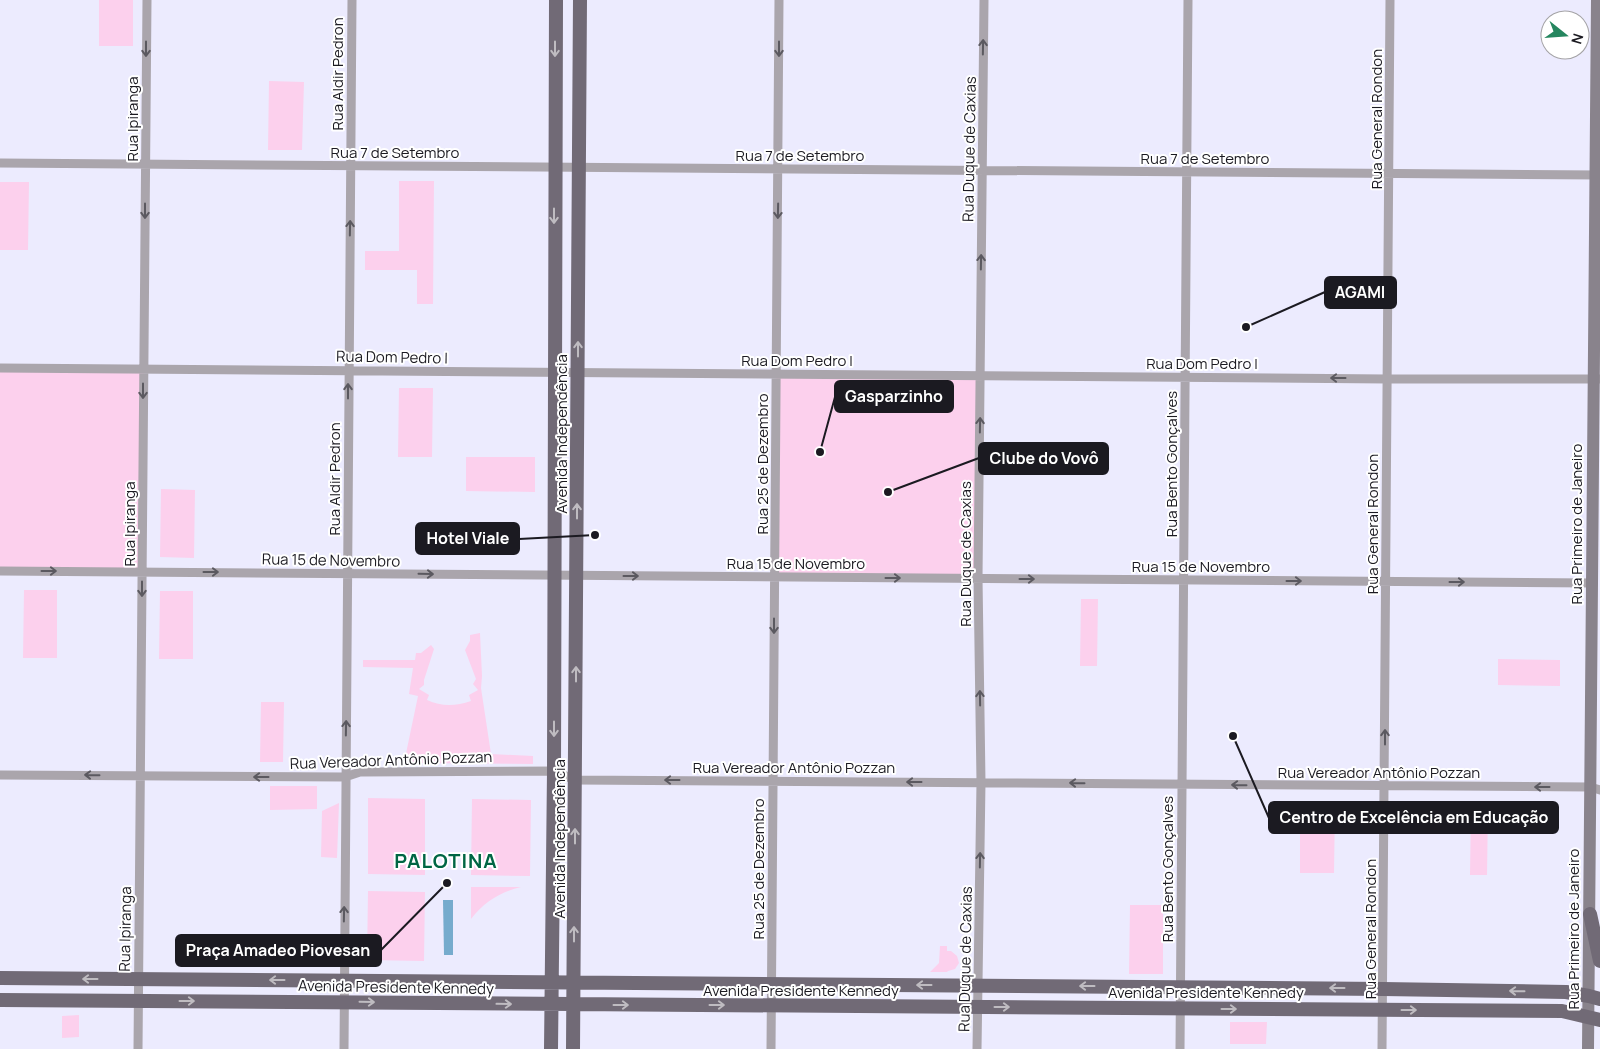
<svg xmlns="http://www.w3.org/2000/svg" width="1600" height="1049" viewBox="0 0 1600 1049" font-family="Manrope,sans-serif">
	<rect width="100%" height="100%" fill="#ecebfe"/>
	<!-- green -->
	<path fill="#fcd0ed" d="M99,0H133V46H99Z
		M269,81L304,82L302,150H268Z
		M399,181H434L433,304H417V270H365V251H399Z
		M0,182H29L28,250H0Z
		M0,368L144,369L142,572L0,571Z
		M776,374L980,375L978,578L774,577Z
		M399,388H433L432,457H398Z
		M466,457H535V492L466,491Z
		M161,489L195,490L194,558L160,557Z
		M24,590H57V658H23Z
		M160,591H193V659H159Z
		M1081,599H1098L1097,666H1080Z
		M480,633L482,676L481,688L491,754L533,756V764L404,763L418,696L409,694L413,668L363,667V660H415L416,653H421L431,645L434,649L424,680V685L419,689L429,695L427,700C442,707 456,706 471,701L469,695L478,690L473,684L476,679L465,650L470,641V635Z
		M1498,659L1560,660V686L1498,685Z
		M261,702H284L283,762H260Z
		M270,786H317V809L270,810Z
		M368,798L425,799V875L368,874Z
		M472,799L531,800L530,876L471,875Z
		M339,803L337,858L321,857L322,811Z
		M1300,805H1335L1334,873H1300Z
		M1471,807H1488L1487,875H1470Z
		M471,887H521C500,892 484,902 471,919Z
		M368,891L425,892L424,961L367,960Z
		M1130,905H1163V974H1129Z
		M940,946H947V951H951L957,956L959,963L955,969L948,971L947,972H930L939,963Z
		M79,1015V1037L62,1038V1016Z
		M1230,1022H1267L1266,1044H1230Z"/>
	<!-- water -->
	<path fill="#76abcd" d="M443,900H453V955H444Z"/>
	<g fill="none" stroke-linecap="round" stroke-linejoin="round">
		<!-- street -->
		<path stroke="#aaa5ac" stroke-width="9" d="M0,163L1600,175
			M0,368L1387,379H1600
			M0,571L1592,583
			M0,775L345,777L360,772L554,771L575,780L1590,787L1600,790
			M138,1049L147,0
			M344,1049L352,0
			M771,1049L779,0
			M977,1049L981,782L978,578L984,0
			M1180,1049L1188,0
			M1382,1049L1390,0"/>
		<!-- secondary -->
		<path stroke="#89838c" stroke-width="12" d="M1588,1049L1597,0"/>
		<!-- primary -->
		<path stroke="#716a76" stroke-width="14" d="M1590,914L1600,961
			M0,978L1383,989L1566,992L1589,996L1600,999
			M0,1000L1562,1011L1600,1020
			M551,1049L554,771L556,0
			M573,1049L580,0"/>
	</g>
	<!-- one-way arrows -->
	<defs><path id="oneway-shaft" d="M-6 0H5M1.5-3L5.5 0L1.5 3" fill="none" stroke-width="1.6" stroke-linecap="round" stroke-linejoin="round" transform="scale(1.25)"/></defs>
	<g stroke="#5b5960">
		<use href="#oneway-shaft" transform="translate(983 47) rotate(-89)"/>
		<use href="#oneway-shaft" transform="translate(146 49) rotate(90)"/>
		<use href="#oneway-shaft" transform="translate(779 49) rotate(90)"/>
		<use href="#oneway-shaft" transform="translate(145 211) rotate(90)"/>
		<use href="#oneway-shaft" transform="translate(778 211) rotate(91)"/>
		<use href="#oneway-shaft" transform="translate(350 228) rotate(-89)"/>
		<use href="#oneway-shaft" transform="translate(981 262) rotate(-89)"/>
		<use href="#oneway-shaft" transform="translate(1338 378) rotate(-180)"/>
		<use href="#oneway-shaft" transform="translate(143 391) rotate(90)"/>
		<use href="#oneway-shaft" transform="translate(348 391) rotate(-90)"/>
		<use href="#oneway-shaft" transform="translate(980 425) rotate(-89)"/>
		<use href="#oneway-shaft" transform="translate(49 571)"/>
		<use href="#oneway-shaft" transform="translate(211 572)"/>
		<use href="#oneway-shaft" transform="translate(426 574) rotate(1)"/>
		<use href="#oneway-shaft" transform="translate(631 576)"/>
		<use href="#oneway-shaft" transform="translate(893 578)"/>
		<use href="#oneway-shaft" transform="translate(1027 579)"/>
		<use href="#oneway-shaft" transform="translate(1294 581)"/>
		<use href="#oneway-shaft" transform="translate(1457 582)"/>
		<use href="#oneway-shaft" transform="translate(142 589) rotate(90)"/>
		<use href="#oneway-shaft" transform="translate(774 626) rotate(90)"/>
		<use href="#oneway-shaft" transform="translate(980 698) rotate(-91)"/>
		<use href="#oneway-shaft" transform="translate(346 728) rotate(-89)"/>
		<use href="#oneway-shaft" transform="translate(1385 737) rotate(-90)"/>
		<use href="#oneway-shaft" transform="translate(92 775) rotate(-179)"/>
		<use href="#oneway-shaft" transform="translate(261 777) rotate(-180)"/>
		<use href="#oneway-shaft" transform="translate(672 780) rotate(-180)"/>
		<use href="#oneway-shaft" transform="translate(914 782) rotate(-180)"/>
		<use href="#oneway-shaft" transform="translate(1077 783) rotate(-179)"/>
		<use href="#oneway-shaft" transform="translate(1239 785) rotate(-179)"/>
		<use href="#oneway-shaft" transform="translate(1542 787) rotate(-180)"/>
		<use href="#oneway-shaft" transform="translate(980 860) rotate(-89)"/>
		<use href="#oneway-shaft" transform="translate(344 914) rotate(-89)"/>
	</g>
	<g stroke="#bfbcc1">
		<use href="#oneway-shaft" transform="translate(555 49) rotate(90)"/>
		<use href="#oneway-shaft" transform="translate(554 216) rotate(90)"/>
		<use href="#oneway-shaft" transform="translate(578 349) rotate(-90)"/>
		<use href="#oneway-shaft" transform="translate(577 511) rotate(-90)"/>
		<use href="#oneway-shaft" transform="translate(576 674) rotate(-90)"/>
		<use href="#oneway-shaft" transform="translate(554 729) rotate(90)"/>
		<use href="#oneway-shaft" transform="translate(575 836) rotate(-90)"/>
		<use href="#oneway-shaft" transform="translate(574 934) rotate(-90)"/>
		<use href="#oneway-shaft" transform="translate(90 979) rotate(-180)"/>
		<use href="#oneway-shaft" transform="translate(277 980) rotate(-180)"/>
		<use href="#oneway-shaft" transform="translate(924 985) rotate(-180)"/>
		<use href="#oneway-shaft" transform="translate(1087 986) rotate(-180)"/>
		<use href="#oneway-shaft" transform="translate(1337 988) rotate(-180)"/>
		<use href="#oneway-shaft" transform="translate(1517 991) rotate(-179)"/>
		<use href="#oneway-shaft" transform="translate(187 1001)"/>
		<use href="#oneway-shaft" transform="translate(367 1002) rotate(1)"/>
		<use href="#oneway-shaft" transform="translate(504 1004) rotate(1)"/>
		<use href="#oneway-shaft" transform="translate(621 1005)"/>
		<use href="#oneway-shaft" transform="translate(717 1005)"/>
		<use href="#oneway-shaft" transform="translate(1002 1007)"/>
		<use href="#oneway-shaft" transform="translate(1229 1009)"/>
		<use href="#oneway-shaft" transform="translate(1409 1010)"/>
	</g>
	<g text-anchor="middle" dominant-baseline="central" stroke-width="4" stroke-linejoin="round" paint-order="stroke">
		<!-- street labels -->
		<g font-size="15" fill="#1b1a21" stroke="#fff">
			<text transform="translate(337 74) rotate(-90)">Rua Aldir Pedron</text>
			<text transform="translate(132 119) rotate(-90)">Rua Ipiranga</text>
			<text transform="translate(1376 119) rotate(-90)">Rua General Rondon</text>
			<text transform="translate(969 149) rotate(-89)">Rua Duque de Caxias</text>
			<text x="395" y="152">Rua 7 de Setembro</text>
			<text x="800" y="155">Rua 7 de Setembro</text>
			<text x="1205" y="158">Rua 7 de Setembro</text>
			<text transform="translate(392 357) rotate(1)">Rua Dom Pedro I</text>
			<text x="797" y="360">Rua Dom Pedro I</text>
			<text x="1202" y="363">Rua Dom Pedro I</text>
			<text transform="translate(561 434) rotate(-90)">Avenida Independência</text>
			<text transform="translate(762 464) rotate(-90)">Rua 25 de Dezembro</text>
			<text transform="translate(1171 464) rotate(-90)">Rua Bento Gonçalves</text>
			<text transform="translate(334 479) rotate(-90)">Rua Aldir Pedron</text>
			<text transform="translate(129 524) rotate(-90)">Rua Ipiranga</text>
			<text transform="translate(1372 524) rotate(-90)">Rua General Rondon</text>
			<text transform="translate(1576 524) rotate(-90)">Rua Primeiro de Janeiro</text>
			<text transform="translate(965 554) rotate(-90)">Rua Duque de Caxias</text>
			<text transform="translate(331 560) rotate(1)">Rua 15 de Novembro</text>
			<text x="796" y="563">Rua 15 de Novembro</text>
			<text x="1201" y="566">Rua 15 de Novembro</text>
			<text transform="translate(391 760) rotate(-2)">Rua Vereador Antônio Pozzan</text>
			<text x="794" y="767">Rua Vereador Antônio Pozzan</text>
			<text x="1379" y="772">Rua Vereador Antônio Pozzan</text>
			<text transform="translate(559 839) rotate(-90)">Avenida Independência</text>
			<text transform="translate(758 869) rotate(-90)">Rua 25 de Dezembro</text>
			<text transform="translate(1167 869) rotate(-90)">Rua Bento Gonçalves</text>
			<text transform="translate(125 929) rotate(-89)">Rua Ipiranga</text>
			<text transform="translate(1370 929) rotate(-90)">Rua General Rondon</text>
			<text transform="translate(1573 929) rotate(-90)">Rua Primeiro de Janeiro</text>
			<text transform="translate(965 959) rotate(-89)">Rua Duque de Caxias</text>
			<text transform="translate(396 987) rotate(1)">Avenida Presidente Kennedy</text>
			<text x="801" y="990">Avenida Presidente Kennedy</text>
			<text x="1206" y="992">Avenida Presidente Kennedy</text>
		</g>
		<!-- district labels -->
		<g font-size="20" font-weight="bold" letter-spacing="1" fill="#064" stroke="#fff">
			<text x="446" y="860">PALOTINA</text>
		</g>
	</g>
	<!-- callouts -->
	<path fill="none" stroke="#1b1a21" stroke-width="2" d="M1246 327L1325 292M820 452L835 397M888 492L979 458M595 535L519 539M1233 736L1269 818M447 883L381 950"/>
	<g fill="#1b1a21" stroke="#fff" stroke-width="2">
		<circle cx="1246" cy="327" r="5"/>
		<circle cx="820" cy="452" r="5"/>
		<circle cx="888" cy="492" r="5"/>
		<circle cx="595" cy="535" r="5"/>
		<circle cx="1233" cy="736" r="5"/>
		<circle cx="447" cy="883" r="5"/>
	</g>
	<g fill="#1b1a21" stroke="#1b1a21" stroke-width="2">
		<rect x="1325" y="277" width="71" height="31" rx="5"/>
		<rect x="835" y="381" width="118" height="31" rx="5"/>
		<rect x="979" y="443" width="129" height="31" rx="5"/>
		<rect x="416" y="523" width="103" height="31" rx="5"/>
		<rect x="1269" y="802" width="289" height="31" rx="5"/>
		<rect x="176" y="935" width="205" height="31" rx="5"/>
	</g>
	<g font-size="16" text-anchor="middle" font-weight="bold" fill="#fff">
		<text x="1360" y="298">AGAMI</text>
		<text x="894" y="402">Gasparzinho</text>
		<text x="1044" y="464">Clube do Vovô</text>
		<text x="468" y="544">Hotel Viale</text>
		<text x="1414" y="823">Centro de Excelência em Educação</text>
		<text x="278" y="956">Praça Amadeo Piovesan</text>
	</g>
	<!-- north arrow -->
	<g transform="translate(1565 35) rotate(107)"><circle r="24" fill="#ffffff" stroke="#a4a3a6"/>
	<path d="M0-4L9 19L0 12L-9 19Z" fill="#25865f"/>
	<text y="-8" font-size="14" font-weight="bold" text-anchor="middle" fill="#1b1a21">N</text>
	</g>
</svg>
